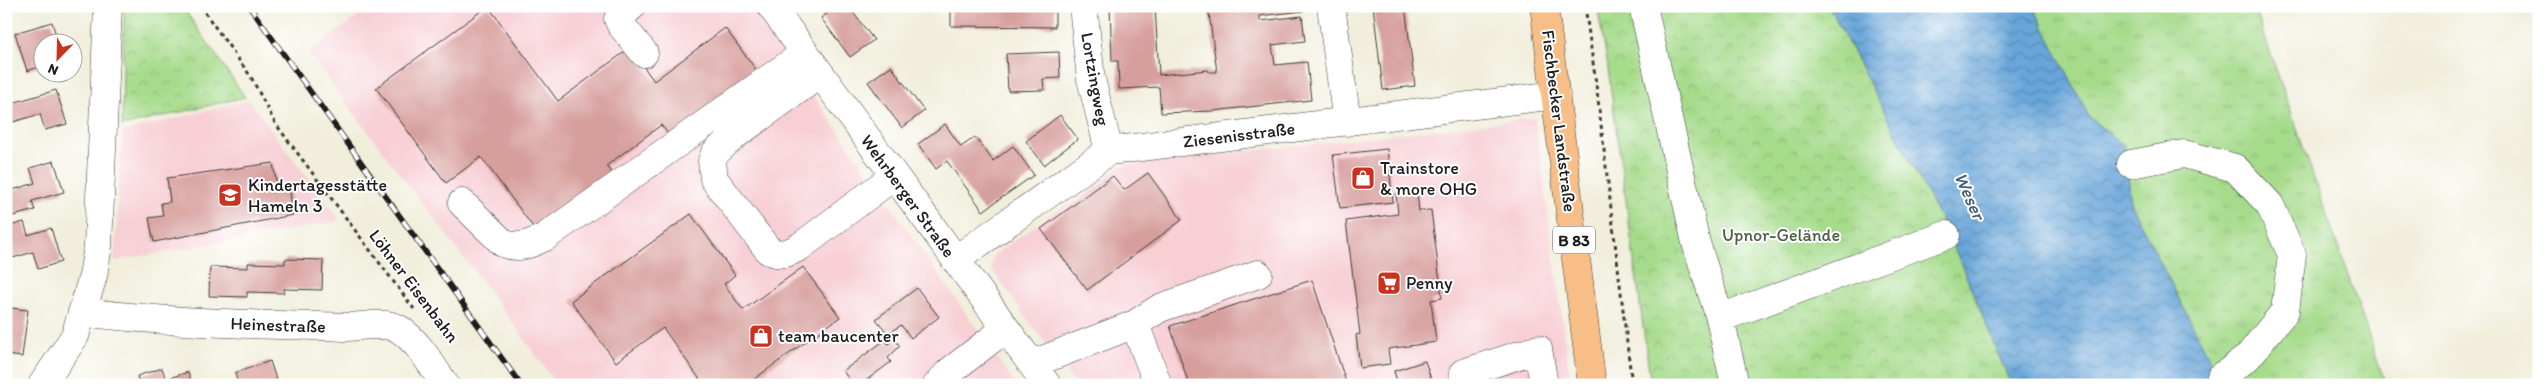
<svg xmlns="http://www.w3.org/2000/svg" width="2545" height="391" viewBox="0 0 2545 391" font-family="Itim,sans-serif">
	<defs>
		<pattern id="grass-tufts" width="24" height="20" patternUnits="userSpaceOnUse" patternTransform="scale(1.25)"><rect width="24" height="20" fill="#a6db8b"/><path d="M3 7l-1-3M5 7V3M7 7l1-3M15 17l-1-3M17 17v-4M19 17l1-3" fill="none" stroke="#8ebb77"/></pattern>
		<pattern id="park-crowns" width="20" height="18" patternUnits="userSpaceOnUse" patternTransform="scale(1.25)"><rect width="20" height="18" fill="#a6db8b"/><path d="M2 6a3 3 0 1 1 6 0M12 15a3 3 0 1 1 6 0" fill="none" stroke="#8ebb77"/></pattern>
		<pattern id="water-waves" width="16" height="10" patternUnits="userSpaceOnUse" patternTransform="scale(1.25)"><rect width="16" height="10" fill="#67a5d9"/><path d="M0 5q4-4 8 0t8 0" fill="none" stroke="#5486af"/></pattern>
	</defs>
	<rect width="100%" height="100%" fill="#fff"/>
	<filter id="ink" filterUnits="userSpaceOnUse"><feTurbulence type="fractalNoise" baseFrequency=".02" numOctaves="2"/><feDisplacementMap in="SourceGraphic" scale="10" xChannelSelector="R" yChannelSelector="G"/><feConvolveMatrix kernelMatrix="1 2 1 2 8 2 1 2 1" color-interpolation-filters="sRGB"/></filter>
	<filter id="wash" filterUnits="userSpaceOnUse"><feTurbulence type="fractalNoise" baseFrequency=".0096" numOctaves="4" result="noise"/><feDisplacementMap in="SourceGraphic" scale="20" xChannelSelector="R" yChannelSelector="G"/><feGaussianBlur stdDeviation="1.12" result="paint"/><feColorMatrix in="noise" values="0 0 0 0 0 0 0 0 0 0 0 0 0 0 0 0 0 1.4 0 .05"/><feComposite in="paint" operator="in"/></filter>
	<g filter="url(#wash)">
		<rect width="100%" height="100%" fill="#f1eedb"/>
		<!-- built -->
		<path fill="#f7cfd5" d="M372,6H751L1016,385H557L499,304L308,53Z
			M249,100L340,221L114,261L122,132Z
			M1535,118L1571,385H1075L991,268L994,255L1120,166Z"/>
		<!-- grass -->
		<path fill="url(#grass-tufts)" stroke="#617c54" d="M2033,6H2254L2386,385H2223L2131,205L2125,147L2089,117Z"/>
		<!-- park -->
		<path fill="url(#park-crowns)" stroke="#617c54" d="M124,6H182L245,97L122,126Z
			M1597,6H1829L1950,237L2011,385H1651L1607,61Z"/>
		<!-- water -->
		<path fill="url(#water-waves)" stroke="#42607a" d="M1829,6H2033L2089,117L2125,147L2131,205L2223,385H2011L1950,237Z"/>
		<g id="blocks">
			<!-- building -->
			<path fill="#d79f9c" d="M488,6L558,101L630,48L654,81L725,28L760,75L673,140L661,125L606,166L613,174L536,231L481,157L446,183L376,88Z
				M837,6H848L874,40L850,57L821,18Z
				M951,6H1055V27L951,26Z
				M1110,6H1155L1159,75L1208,70L1209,72H1217L1208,6H1302L1303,11L1260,16V21L1302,16L1305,41L1272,45L1275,65L1307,62L1311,100L1213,111L1161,113L1159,87L1119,89L1118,61H1112Z
				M1373,6H1405L1415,86L1383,90Z
				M52,22L58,42H42V66L27,71L15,33Z
				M1059,52L1060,78L1043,79L1044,90L1008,91L1006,54Z
				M891,66L924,111L902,128L868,82Z
				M56,90L67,124L45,130L40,114L6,124V105Z
				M1060,115L1078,139L1044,165L1026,141Z
				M945,124L961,147L975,137L993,161L1013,146L1034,175L983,211L947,161L936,169L918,144Z
				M1387,149L1393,202L1340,208L1333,155Z
				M54,161L64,192L32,201L35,210L6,218V192L35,183L30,168Z
				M273,163L277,187L289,185L293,215L154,242L149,218L163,216L161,203L170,202L167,178Z
				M1148,173L1182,220L1087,290L1041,229L1113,176L1124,190Z
				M1417,191L1419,211L1431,210L1442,298L1431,300L1436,342L1388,349L1390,364L1360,368L1356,335L1360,334L1346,221L1398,214L1396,194Z
				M691,214L735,275L724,284L743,310L803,267L840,317L746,385H704L663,328L616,362L571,301Z
				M24,222L28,235L51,228L61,262L38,269L33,252L6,260V242L9,241L6,227Z
				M285,259L323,260L322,290L284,289V293L247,292V297L209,296L210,267L248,268V263L285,264Z
				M1312,280L1347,385H1189L1170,326Z
				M917,288L939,317L911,338L901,325L888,334L876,319Z
				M11,308L28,310L22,357L6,355V320H9Z
				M894,339L900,346L888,358L891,362L860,385H853L843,371L885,340L888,344Z
				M270,361L278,385H238L235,373Z
				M1425,361L1433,385H1398L1394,371Z
				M162,368L166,379L188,372L192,385H140L137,376Z"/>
		</g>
	</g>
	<g filter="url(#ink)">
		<use href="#blocks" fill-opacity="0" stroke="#3c3c39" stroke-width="1"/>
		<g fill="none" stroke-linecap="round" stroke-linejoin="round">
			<!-- minor casing -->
			<g stroke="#3c3c39" stroke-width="29">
				<path id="minor" d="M632,6L618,19L621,25L644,53
					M771,6L1047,385
					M1083,6L1091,79L1109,151
					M1331,6L1347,122
					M1643,6L1696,243L1720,318L1735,385
					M820,74L734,136L715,153L712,161L714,179L769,251C782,256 789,253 801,246L894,176
					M2131,164L2184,154L2235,168L2270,205L2292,255L2285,311L2247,358L2221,377
					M462,203L503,243C519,250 530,244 545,237L805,53
					M955,260L1109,151L1556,95
					M83,312C169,323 256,324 343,327C359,328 384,320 399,329C419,342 432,366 445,385
					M1720,318L1946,235
					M1135,324L1158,385
					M1032,364L1135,324L1160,308L1258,274
					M42,385L75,336L93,276L98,246L108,6
					M937,385L949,372L1005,329
					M1466,385L1463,373L1538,349L1544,385"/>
			</g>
			<!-- major casing -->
			<g stroke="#3c3c39" stroke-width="29">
				<path id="major" d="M1544,6L1592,385"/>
			</g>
			<!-- path -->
			<path stroke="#3c3c39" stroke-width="3" stroke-dasharray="4 4" stroke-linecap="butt" d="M200,6L251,77L275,123L414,309
				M1585,6L1597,91L1632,385"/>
			<!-- minor -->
			<use href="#minor" stroke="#fff" stroke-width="28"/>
			<!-- major -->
			<use href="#major" stroke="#f7be88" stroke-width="28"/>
			<!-- rail casing -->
			<g stroke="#1c1c1c" stroke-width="5.5">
				<path id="rail" d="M249,6L521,385"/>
			</g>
			<!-- rail -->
			<use href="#rail" stroke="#fff" stroke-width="4" stroke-dasharray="11" stroke-linecap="butt"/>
		</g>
	</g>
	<!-- icons -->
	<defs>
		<g id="shop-square" transform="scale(1.25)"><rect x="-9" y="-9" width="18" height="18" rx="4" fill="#c8321e" stroke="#fff"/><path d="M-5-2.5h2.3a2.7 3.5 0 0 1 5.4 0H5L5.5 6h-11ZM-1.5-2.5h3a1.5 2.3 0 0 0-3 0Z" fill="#fff"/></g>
		<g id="school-square" transform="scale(1.25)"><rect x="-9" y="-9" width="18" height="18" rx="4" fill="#c8321e" stroke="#fff"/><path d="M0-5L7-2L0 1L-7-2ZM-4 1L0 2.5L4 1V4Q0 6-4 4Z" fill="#fff"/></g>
		<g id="supermarket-square" transform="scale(1.25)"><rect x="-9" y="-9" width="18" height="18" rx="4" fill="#c8321e" stroke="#fff"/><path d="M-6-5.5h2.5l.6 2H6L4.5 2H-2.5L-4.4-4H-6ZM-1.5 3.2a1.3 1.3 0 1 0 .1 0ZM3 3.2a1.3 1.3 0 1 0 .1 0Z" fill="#fff"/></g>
	</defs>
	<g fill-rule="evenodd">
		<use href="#shop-square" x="1363" y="178"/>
		<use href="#school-square" x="230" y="195"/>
		<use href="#supermarket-square" x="1389" y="283"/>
		<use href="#shop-square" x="761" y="336"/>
	</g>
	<g text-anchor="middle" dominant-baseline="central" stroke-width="4" stroke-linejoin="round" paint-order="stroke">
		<!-- shield labels -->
		<rect fill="#fff" stroke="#606060" stroke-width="1" x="1553" y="226.5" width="42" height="27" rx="4"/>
		<g font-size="16" font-weight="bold" fill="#1c1c1c">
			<text x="1574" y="240">B 83</text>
		</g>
		<!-- street labels -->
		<g font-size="18" fill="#1c1c1c" stroke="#fff">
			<text transform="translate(1095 79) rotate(80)">Lortzingweg</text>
			<text transform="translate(1559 121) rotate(83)">Fischbecker Landstraße</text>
			<text transform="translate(1239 135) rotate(-7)">Ziesenisstraße</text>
			<text transform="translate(908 196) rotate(54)">Wehrberger Straße</text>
			<text transform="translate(414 286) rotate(53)">Löhner Eisenbahn</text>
			<text transform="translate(278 325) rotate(2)">Heinestraße</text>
		</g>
		<!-- poi labels -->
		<g font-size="18" fill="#1c1c1c" stroke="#fff" text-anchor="start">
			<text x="1380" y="168">Trainstore<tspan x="1380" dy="21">&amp; more OHG</tspan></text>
			<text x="248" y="185">Kindertagesstätte<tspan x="248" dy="21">Hameln 3</tspan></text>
			<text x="1406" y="283">Penny</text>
			<text x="778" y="336">team baucenter</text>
		</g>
		<!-- park labels -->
		<g font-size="18" fill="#4c5f43" stroke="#fff">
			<text x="1781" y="235">Upnor-Gelände</text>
		</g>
		<!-- water labels -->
		<g font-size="19" font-style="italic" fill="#42607a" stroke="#fff">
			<text transform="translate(1970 196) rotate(66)">Weser</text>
		</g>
	</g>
	<!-- margin -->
	<rect width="2545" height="391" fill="none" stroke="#fff" stroke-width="25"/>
	<!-- north arrow -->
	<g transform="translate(58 58) rotate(203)"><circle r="24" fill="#ffffff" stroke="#a4a4a4"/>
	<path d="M0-4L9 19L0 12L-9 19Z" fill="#c8321e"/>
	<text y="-8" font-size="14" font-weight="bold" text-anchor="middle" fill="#1c1c1c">N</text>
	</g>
</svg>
